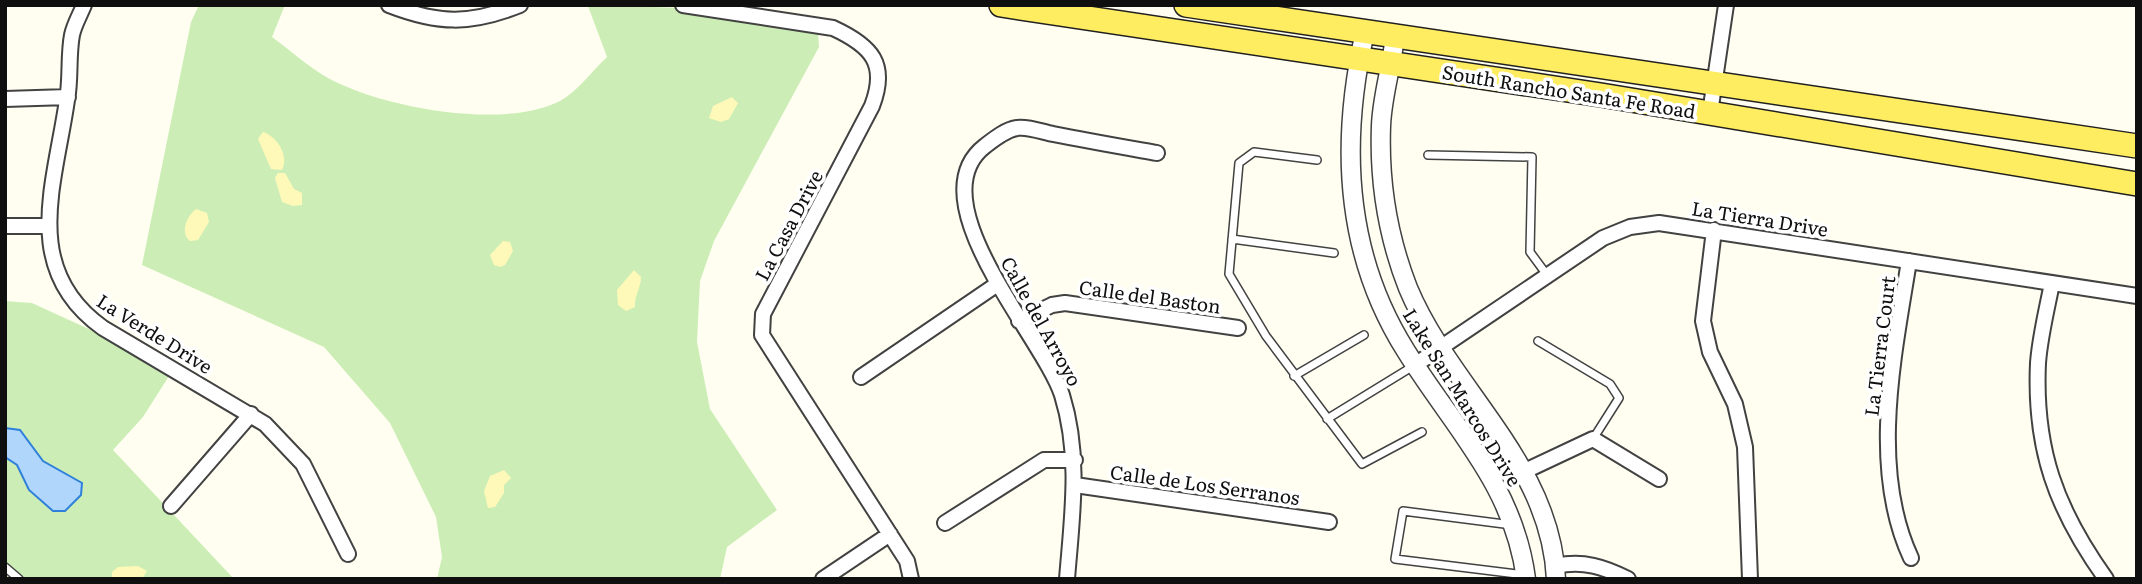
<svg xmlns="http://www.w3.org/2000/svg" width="2142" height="584" viewBox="0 0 2142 584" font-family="Literata,serif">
	<rect width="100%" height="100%" fill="#fffef1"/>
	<!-- green -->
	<path fill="#cceeb6" d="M199,5H285L272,37C291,51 309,67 328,78C383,108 504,130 560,101C577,92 593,70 607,57L588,6L592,5L683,8L818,33L819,47L714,241L700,281L697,342L710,409L777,510L727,547L720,579H437L442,557L436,517L390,423L324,347L142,265L191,22Z
		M5,301L32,303L126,346L169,376L143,417L113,450L234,579H5Z"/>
	<!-- sand -->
	<path fill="#fff9b9" d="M732,97L738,103L729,119L721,122L709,118L713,106Z
		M263,132C278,137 289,156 282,170L271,169L258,139Z
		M278,173H285L294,189L302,193V205L293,206L282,202L275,178Z
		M196,209L207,213L209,222L198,240L190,241C180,233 186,217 196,209Z
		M503,241L510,242L513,251L505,265L500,267L494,265L490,255Z
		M634,270L641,277C641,288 634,296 635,307L626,311L618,305L617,290Z
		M504,470L511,478L504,485V493L495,507L488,508L484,491L490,476Z
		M138,566L147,571L142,579H112V572L118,567Z"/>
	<!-- water -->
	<path fill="#b0d6fc" stroke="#2f80db" stroke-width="2" d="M5,428L20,430L43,461L82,483L81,495L65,511H53L29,490L17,465L5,457Z"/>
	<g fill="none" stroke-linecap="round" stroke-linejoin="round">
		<!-- service casing -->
		<g stroke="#424242" stroke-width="10">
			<path id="service" d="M1428,155L1532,157L1530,252L1547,275
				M1317,160L1254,152L1239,163L1229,274L1266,336L1362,464L1422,432
				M1232,239L1334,253
				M1538,341L1610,384L1619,398L1593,439
				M1294,376L1364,335
				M1327,419L1415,365
				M1512,525L1403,511L1395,559L1525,575
				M5,567L19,579"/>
		</g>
		<!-- minor casing -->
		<g stroke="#424242" stroke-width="18">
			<path id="minor" d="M84,5C80,15 74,25 72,35C68,56 71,79 67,100C55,184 20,269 103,328L265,424L303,464L348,554
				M389,5C438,24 470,25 520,5
				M683,5L833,28C872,46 888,64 872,106L763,314L762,335L907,561L911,579
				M5,99L68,97
				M1710,113L1726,5
				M5,226H47
				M1714,230L1703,321L1710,352L1735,404L1745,447L1750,579
				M1909,261C1894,355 1869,468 1911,558
				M2052,283C2047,309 2040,336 2038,363C2034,449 2056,509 2106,579
				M1019,321L1052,305L1065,303L1238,328
				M1415,365L1603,238L1630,227L1659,223L2137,296
				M861,377L996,285
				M1525,471L1593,439L1659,479
				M1075,485L1329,522
				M171,506L251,414
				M945,523L1044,460H1075
				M1556,566C1583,560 1604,567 1628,579
				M823,579L890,534
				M1067,579C1072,516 1081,456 1062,395C1043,337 915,200 985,146C994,139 1005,130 1017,128C1027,126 1043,132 1053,134C1088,141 1123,147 1157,153"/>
		</g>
		<!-- tertiary casing -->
		<g stroke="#424242" stroke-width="21">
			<path id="tertiary" d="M1365,32C1340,142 1344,253 1406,351C1453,427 1514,485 1526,579
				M1395,36C1392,66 1382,96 1381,126C1379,180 1388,237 1408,288C1450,389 1551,463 1556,579"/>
		</g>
		<!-- primary casing -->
		<g stroke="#202020" stroke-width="26">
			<path id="primary" d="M1001,5L1601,95L2137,184
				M1186,5L2137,146"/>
		</g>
		<!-- service -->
		<use href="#service" stroke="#fff" stroke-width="7"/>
		<!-- minor -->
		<use href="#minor" stroke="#fff" stroke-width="14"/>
		<!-- tertiary -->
		<use href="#tertiary" stroke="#fff" stroke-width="18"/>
		<!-- primary -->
		<use href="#primary" stroke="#ffed61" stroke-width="23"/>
	</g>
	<g text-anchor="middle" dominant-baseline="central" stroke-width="7" stroke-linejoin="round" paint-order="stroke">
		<!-- street labels -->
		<g font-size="19" fill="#0f0f0f" stroke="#fff">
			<text transform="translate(1569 91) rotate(9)">South Rancho Santa Fe Road</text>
			<text transform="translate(1760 218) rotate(9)">La Tierra Drive</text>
			<text transform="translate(788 225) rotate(-62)">La Casa Drive</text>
			<text transform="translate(1150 296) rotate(8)">Calle del Baston</text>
			<text transform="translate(1042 321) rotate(61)">Calle del Arroyo</text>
			<text transform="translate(155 333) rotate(32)">La Verde Drive</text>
			<text transform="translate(1879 346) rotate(-83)">La Tierra Court</text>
			<text transform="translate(1463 397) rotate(58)">Lake San Marcos Drive</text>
			<text transform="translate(1205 484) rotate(8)">Calle de Los Serranos</text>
		</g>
	</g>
	<!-- border -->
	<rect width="2142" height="584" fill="none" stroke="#0f0f0f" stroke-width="14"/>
</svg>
